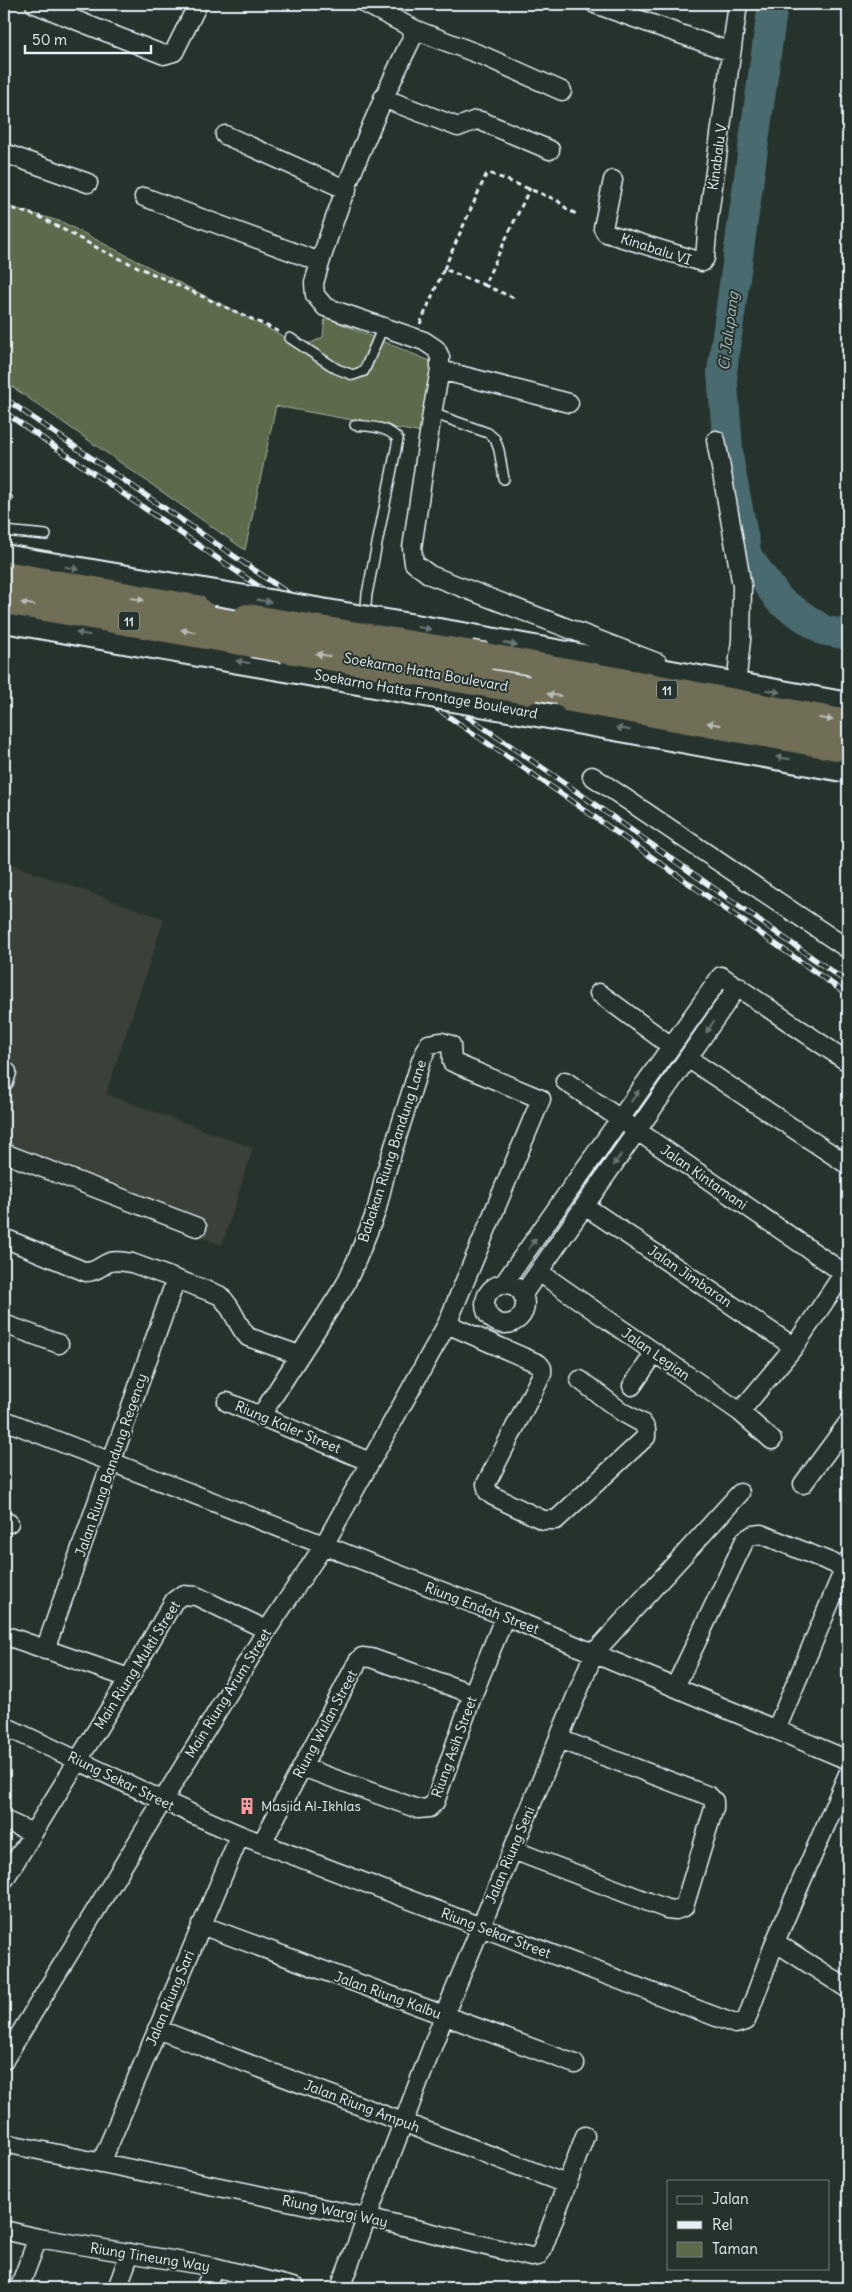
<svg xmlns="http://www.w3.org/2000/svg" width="852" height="2292" viewBox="0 0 852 2292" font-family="Delius,sans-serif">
	<rect width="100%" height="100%" fill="#26332d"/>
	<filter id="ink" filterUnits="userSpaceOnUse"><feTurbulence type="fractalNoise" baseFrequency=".02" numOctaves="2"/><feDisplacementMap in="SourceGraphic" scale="10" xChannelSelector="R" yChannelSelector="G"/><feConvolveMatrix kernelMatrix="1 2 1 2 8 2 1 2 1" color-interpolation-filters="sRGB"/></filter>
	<g filter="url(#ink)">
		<!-- built -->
		<path fill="#3a4038" d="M4,862L164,919L106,1094L253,1148L222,1245L4,1161Z"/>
		<!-- green -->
		<path fill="#5d6a4c" stroke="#a2aea2" d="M4,205L62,222L296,343H311L323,337L325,317L437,364L428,434L276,406L245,550L4,381Z"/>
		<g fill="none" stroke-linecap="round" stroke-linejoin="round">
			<!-- river -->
			<path stroke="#486b6e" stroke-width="30" d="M773,4L722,372L729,462L747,556L780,601L823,630L848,635"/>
			<!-- service casing -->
			<g stroke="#e8f1f8" stroke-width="12">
				<path id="service" d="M290,338L337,369L353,375L364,371L383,327
					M432,413L488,433L495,439L499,450L504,479
					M355,425C371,427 387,426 398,439L367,594L365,616
					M4,496L7,498
					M4,531L46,535"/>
			</g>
			<!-- minor casing -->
			<g stroke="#e8f1f8" stroke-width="21">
				<path id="minor" d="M35,4L164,55L174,52L198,4
					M366,4L416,30L486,57L562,91
					M595,4L731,52
					M416,30C376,111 339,196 314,283L315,295L325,307L424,341L436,349L440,357V370L432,413L412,548L414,563L430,575L658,663
					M383,98L458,127L476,120L481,121L550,150
					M225,135L347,190
					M4,153L88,183
					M613,180L603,228L606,233L702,262L705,258L708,222L738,4
					M144,197L320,262
					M440,370L569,403
					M716,440L742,586L741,640L736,685
					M592,776L848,949
					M599,993L671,1046
					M689,1059L848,1165
					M565,1081L848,1276
					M4,1082L7,1072
					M4,1153L197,1227
					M585,1206L794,1347
					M4,1238L86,1272C97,1272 101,1265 110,1262C117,1260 125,1262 132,1263L219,1295C233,1306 236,1325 248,1337L299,1355
					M539,1272L740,1412L772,1440
					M504,1283L721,976L848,1062
					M485 1304a20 20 0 1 1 40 0a20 20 0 1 1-40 0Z
					M523,1294L738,986
					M4,1324L59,1344
					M447,1324L539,1364L542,1368V1374L486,1484L488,1492L493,1496L543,1520H556L646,1437V1429L642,1423L622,1412L580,1380
					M632,1386L654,1354
					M227,1402L370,1462
					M740,1412L794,1347L848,1267
					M4,1420L505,1616L848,1760
					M803,1484L848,1423
					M4,1521L9,1523
					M4,1635L129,1678
					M45,1650L176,1279
					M675,1687L745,1540L753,1535L761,1534L845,1568
					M4,1726C83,1762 160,1801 240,1835L735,2024L746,2021L775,1942L848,1774
					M776,1730L848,1560
					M302,1767L418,1809L429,1808L435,1802L473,1694L505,1616
					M4,1820L33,1833
					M262,1843L358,1661L362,1657L371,1658L473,1694
					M513,1850L667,1909L676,1910L684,1907L714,1808V1801L709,1796L559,1739
					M4,1880L129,1678L174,1601L182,1595L196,1596L267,1630
					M201,1925L575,2064
					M775,1942L848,1989
					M157,2029L566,2184
					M4,2060L267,1630L323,1547L447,1324L541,1099L452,1062L451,1045L442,1042L429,1044L421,1061L385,1175L376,1212L357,1259L345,1285L260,1417
					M4,2143L366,2217L531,2257L538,2256L542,2250L585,2136
					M101,2163L240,1835
					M4,2230L38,2238L214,2267L296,2288
					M19,2288L38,2238
					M117,2288L130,2253
					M205,2288L214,2267
					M340,2288L444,2016L594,1653L740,1493"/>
			</g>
			<!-- secondary casing -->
			<g stroke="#e8f1f8" stroke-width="28">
				<path id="secondary" d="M4,557L216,593
					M4,620L291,670
					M462,635L848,705
					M554,717L848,770"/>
			</g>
			<!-- trunk casing -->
			<g stroke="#e8f1f8" stroke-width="31">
				<path id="trunk" d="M4,575L247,618
					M4,600L253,643
					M485,657L848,724
					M527,690L848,748"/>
			</g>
			<!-- path -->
			<path stroke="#e8f1f8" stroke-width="3" stroke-dasharray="5 4" stroke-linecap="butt" d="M4,206L40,217L103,251L280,332
				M444,269L486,175L489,173L557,200L567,209L576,214
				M484,285L514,298
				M420,324L444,269L484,285L530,188"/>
			<!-- service -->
			<use href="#service" stroke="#26332d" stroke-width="9"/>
			<!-- minor -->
			<use href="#minor" stroke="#26332d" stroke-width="18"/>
			<!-- secondary -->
			<use href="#secondary" stroke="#26332d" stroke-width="24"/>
			<!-- trunk -->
			<use href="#trunk" stroke="#716e59" stroke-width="28"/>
			<!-- rail casing -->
			<g stroke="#e8f1f8" stroke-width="5.5">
				<path id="rail" d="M4,398L563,782L848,983
					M4,412L566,797L848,995"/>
			</g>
			<!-- rail -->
			<use href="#rail" stroke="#26332d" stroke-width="4" stroke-dasharray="11" stroke-linecap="butt"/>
			<!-- secondary-bridge casing -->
			<g stroke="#e8f1f8" stroke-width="28" stroke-linecap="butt">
				<path id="secondary-bridge" d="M216,593L462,635
					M291,670L554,717"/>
			</g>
			<!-- trunk-bridge casing -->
			<g stroke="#e8f1f8" stroke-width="31" stroke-linecap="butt">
				<path id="trunk-bridge" d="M247,618L485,657
					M253,643L527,690"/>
			</g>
			<!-- secondary-bridge -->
			<use href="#secondary-bridge" stroke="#26332d" stroke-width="24"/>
			<!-- trunk-bridge -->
			<use href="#trunk-bridge" stroke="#716e59" stroke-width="28"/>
		</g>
		<!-- one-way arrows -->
		<defs><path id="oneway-solid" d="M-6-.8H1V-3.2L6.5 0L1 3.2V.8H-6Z" transform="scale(1.25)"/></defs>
		<g fill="#6a7674">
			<use href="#oneway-solid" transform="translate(72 568) rotate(10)"/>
			<use href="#oneway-solid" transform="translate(264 601) rotate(10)"/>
			<use href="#oneway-solid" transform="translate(424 628) rotate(10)"/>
			<use href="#oneway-solid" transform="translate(83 634) rotate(-170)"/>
			<use href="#oneway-solid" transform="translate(510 644) rotate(11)"/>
			<use href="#oneway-solid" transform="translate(243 662) rotate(-170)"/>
			<use href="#oneway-solid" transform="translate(773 691) rotate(10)"/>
			<use href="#oneway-solid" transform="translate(623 729) rotate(-170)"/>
			<use href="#oneway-solid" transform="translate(783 758) rotate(-170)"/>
			<use href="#oneway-solid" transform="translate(710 1027) rotate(124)"/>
			<use href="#oneway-solid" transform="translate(635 1096) rotate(-55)"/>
			<use href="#oneway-solid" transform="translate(617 1160) rotate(125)"/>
			<use href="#oneway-solid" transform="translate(532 1244) rotate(-55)"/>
		</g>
		<g fill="#b8bdb8">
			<use href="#oneway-solid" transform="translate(137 599) rotate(10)"/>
			<use href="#oneway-solid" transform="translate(28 604) rotate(-170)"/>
			<use href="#oneway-solid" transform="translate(188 631) rotate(-170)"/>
			<use href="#oneway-solid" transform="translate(323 655) rotate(-170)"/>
			<use href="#oneway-solid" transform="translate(554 695) rotate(-170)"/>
			<use href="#oneway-solid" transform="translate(826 719) rotate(10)"/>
			<use href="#oneway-solid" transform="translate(714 724) rotate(-170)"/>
		</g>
	</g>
	<!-- icons -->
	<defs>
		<g id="building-bare" transform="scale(1.35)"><path d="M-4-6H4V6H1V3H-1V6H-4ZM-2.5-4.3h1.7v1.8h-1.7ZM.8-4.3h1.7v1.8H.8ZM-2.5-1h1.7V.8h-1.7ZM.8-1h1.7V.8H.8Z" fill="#ff9aa2" stroke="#26332d" stroke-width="2.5" paint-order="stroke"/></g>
	</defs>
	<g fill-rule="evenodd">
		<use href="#building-bare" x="247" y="1806"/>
	</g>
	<g text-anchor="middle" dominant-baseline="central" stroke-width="4" stroke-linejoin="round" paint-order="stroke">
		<!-- shield labels -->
		<g fill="#26332d" stroke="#aeb8bb" stroke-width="1">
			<rect x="119" y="611.5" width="20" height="19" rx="4"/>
			<rect x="657" y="680.5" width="20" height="19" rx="4"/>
		</g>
		<g font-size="12" font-weight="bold" fill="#e8f1f8">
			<text x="129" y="621">11</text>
			<text x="667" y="690">11</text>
		</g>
		<!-- street labels -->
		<g font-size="14" fill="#e8f1f8" stroke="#26332d">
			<text transform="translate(717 157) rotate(-82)">Kinabalu V</text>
			<text transform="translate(656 249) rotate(18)">Kinabalu VI</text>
			<text transform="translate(426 672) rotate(10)">Soekarno Hatta Boulevard</text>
			<text transform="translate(426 694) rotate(10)">Soekarno Hatta Frontage Boulevard</text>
			<text transform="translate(392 1151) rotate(-72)">Babakan Riung Bandung Lane</text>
			<text transform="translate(704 1177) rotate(35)">Jalan Kintamani</text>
			<text transform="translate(690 1276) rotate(34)">Jalan Jimbaran</text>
			<text transform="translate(656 1354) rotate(35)">Jalan Legian</text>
			<text transform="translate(288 1427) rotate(23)">Riung Kaler Street</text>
			<text transform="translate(111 1465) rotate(-71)">Jalan Riung Bandung Regency</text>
			<text transform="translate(482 1608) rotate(21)">Riung Endah Street</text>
			<text transform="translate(137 1665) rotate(-58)">Main Riung Mukti Street</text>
			<text transform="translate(228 1693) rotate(-58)">Main Riung Arum Street</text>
			<text transform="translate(325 1724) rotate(-62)">Riung Wulan Street</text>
			<text transform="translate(454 1747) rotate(-70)">Riung Asih Street</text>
			<text transform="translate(121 1781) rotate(26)">Riung Sekar Street</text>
			<text transform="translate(510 1855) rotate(-67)">Jalan Riung Seni</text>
			<text transform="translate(496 1933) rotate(21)">Riung Sekar Street</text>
			<text transform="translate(388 1995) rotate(20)">Jalan Riung Kalbu</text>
			<text transform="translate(170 1998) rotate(-67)">Jalan Riung Sari</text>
			<text transform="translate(362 2106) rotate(21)">Jalan Riung Ampuh</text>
			<text transform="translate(335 2211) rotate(12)">Riung Wargi Way</text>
			<text transform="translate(150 2257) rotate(9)">Riung Tineung Way</text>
		</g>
		<!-- poi labels -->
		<g font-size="14" fill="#e8f1f8" stroke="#26332d" text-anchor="start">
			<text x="261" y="1806">Masjid Al-Ikhlas</text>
		</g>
		<!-- water labels -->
		<g font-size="15" font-style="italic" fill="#a8bbc1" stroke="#26332d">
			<text transform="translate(728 331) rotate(-83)">Ci Jalupang</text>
		</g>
	</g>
	<!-- margin -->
	<rect width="852" height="2292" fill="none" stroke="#26332d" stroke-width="20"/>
	<rect x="10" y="10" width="832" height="2272" fill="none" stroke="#e8f1f8" stroke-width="2" filter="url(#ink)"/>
	<!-- legend -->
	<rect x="667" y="2180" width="162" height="90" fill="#26332d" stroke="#747f7e"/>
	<rect x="677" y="2196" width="25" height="8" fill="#26332d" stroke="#747f7e"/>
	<text x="712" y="2204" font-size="15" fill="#e8f1f8">Jalan</text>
	<rect x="677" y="2221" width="25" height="8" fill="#e8f1f8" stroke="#747f7e"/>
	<text x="712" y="2230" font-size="15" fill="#e8f1f8">Rel</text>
	<rect x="677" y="2242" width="25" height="15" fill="#5d6a4c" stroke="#747f7e"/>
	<text x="712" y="2254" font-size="15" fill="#e8f1f8">Taman</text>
	<!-- scale -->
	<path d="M25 45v8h126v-8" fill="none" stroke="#e8f1f8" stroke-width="2.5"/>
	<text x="32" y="45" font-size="15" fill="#e8f1f8" stroke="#26332d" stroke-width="4" paint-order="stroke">50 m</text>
</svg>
